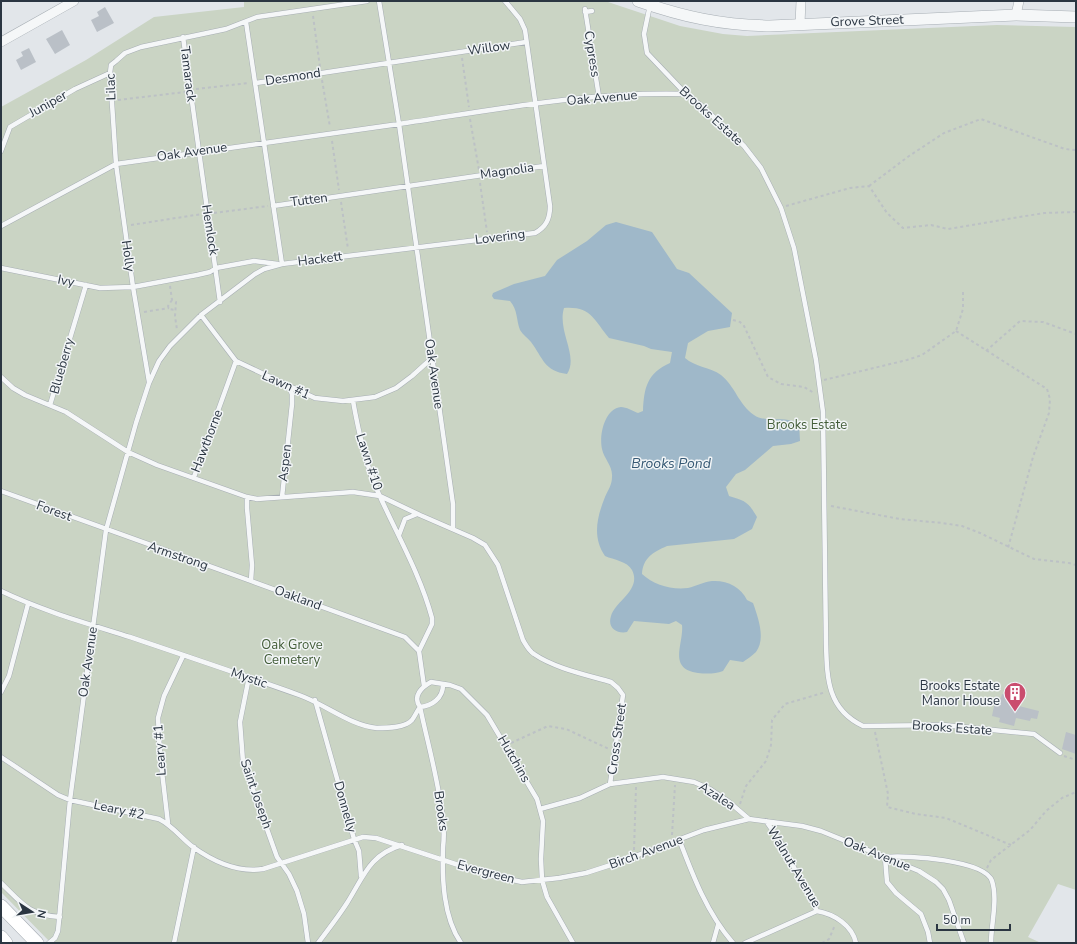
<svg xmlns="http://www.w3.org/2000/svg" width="1077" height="944" viewBox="0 0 1077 944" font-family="'Nunito Sans',sans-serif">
	<rect width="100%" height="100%" fill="#e2e6ea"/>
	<!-- green -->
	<path fill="#cad4c4" d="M244,1H605L680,26L723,34L747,36L997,25L1076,27V890L1058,884L1028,937L1041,943H51L1,892V107L86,60L154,17L244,7Z"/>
	<!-- water -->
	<path fill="#9fb8c9" d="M616,222L652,232L677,269L689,273L732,313L730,327L708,331L688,343L685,358C695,367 710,367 721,375C735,386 739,405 754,415C765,423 784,416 799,423L800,441L791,444L773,446L745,470L736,474L726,487L729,496C746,501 748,502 757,517L752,529L734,539L667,546C653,552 643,558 642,574C654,585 671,590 688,588C696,586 703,582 712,581C727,580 741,587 747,600L753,603C758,617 766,639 756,652C752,656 747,659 743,662L730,660L723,671C715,674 707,674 698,673C667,669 684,644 682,625L676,621L669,624L634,621L627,632C617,634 607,628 611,616C615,601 642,590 632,570C627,561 614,560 605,556C592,537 597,517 605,497C608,490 612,485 612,477C613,466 604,459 602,449C599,436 604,409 621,407C626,407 633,411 638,413L643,411C644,388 647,373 670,363L672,352L651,349L644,346L609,338C594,320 591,306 564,308C557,331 579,356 567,374C544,371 543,358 531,342C528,338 523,335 520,330C516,320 518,310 510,301L494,299L492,296L493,293L514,284L545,276L557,260L587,241L606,225Z"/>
	<!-- building -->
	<path fill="#bac0c7" d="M105,7L114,23L97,32L91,20L99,16L97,12Z
		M62,30L70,45L55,54L46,39Z
		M29,48L36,62L21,70L16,60L23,56L21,52Z
		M1002,694L1010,696L1009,699L1020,701L1019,706L1039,711L1037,719L1031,718L1030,721L1016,718L1014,726L999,722L1000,718L992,716L996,696L1001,698Z
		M1066,732L1076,735V754L1062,749Z"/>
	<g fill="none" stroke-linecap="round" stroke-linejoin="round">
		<!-- service casing -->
		<g stroke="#a7aeb4" stroke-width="5.5">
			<path id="service" d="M650,5L644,34L647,53L686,94L702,106L744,146L761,168L781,208L794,248L816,360L823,412L826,643C827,678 827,709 863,726L943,725L1034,734L1060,753
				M585,9L599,97
				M585,12L592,11
				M246,22L282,264
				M183,37L220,302
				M256,83L526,42
				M1,151L10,127L75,89L110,73
				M273,206L544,166
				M1,226L116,164L399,124L379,1
				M1,268L100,288L133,287L197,275L210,272L216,268L254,261L278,264
				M201,315L236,361L315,398L343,401L375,397L396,388L412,376L432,358
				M1,377L13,388L25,395L66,412L128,452L157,465L247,497L257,499L353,492L380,496L420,515L473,538L485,545L498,565L523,640C526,645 529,651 534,654C554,668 587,675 611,682L618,688L623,695L610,784
				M149,382L133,287L116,164L110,73L111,65L116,61L125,53L141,47L226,29L257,17L367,1
				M353,401C358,429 364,457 374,483C393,528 419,570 432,618V624L419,651
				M50,405L86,285
				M194,477L236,361
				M1,491L251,581
				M247,497V508L252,565L251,581L405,637L419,651
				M282,497L292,404V394L289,387
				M453,529V504L399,124C494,110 590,91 686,94
				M399,535L405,519L417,514
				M1,591C43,611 86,623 130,637C186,656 243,675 299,695C325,704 351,726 377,728C387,728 405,728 412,720C415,716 417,711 420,707
				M419,651L424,686
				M249,677L240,722L243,762L277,857L289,874L297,891L304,914L308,943
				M1,692L9,676L28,604
				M315,700L354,839L359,851L361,876
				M420,707C432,706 443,698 443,685
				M1,757L58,795L70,800L159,819C173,826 181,838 193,847C214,862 237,873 263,869L363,837L376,838L489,875L522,882L559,878L586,873L617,863L704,830L749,819L802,826L821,831L885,857L919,871L936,882L943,889L949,900L964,943
				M540,809L580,798L610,784L663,777L694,782L710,789L728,801L749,819
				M766,821L780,841L817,911C834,914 852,925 856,943
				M168,823L160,755L158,718L164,696L183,656
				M679,839C693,876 707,913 733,943
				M885,857L887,882L896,893L921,914L928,932L930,943
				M887,857C907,855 985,860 992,881C998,900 991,924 991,943
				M1,883C22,903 28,915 60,917
				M49,943L55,938L58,931L70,800L106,530L136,423L149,383L159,361L170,346L201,315L255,274L264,269L282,264L535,233C546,227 550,219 550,206L525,30L520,19L505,1
				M174,943L194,847
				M318,943C328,930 338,917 347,903C364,876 369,855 402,845
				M461,943C443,917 442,878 443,848C444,839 444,830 443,821C439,782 428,745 420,707C412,696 422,687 431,682L450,685L461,689L487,715L537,799L543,821L541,859L542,880L547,897L573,943
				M713,943L718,925
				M745,943L817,911"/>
		</g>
		<!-- minor casing -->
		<g stroke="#a7aeb4" stroke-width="10">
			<path id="minor" d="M1016,15L1019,1
				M800,24L801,1
				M1,42L74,1"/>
		</g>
		<!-- tertiary casing -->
		<g stroke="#a7aeb4" stroke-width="12">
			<path id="tertiary" d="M638,1C684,17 721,25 770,26L1016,15L1076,17"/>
		</g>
		<!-- secondary casing -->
		<g stroke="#a7aeb4" stroke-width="14">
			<path id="secondary" d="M1,906L37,943
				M1,937L6,943"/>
		</g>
		<!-- path -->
		<path stroke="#bcc1c5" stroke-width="2" stroke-dasharray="3 3" stroke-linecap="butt" d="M313,16L320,67
			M462,58L469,107
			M322,80L330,127
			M196,89L249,83
			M118,100L185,92
			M470,119L479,170
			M332,141L339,190
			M480,183L487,232
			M869,186L909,156L944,133L981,119L1065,149L1076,150
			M341,202L348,249
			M786,206L850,188L869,186L887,213L903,228L931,225L948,229L1044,213L1076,212
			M214,213L268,206
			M131,225L202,214
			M170,286L172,300L176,302L175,316L177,330
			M172,300L168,306L169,309L175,310
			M144,312L169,308
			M733,320L740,322L744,326L768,377L781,384L804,387L814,393
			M956,331L1047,389L1050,399L1049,413L1033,457L1008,548
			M986,351L1020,321L1043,322L1076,334
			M824,380L907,360L922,355L956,331L963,309V291
			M831,506L900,519L942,523L962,526L980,533L1034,559L1069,563L1076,565
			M875,732L888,794L887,807L916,814L946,818L1011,845
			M511,743L548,726L566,729L609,749
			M1064,756L1076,760
			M740,804L746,786L766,761L771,745L772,720L785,704L826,692
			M672,835L675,785
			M634,850L636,787
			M987,868L991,860L1030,830L1046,811L1062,798L1076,792
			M822,943L829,939L835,925"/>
		<!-- service -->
		<use href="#service" stroke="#f5f7f8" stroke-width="4.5"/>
		<!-- minor -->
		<use href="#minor" stroke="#f5f7f8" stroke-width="9"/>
		<!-- tertiary -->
		<use href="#tertiary" stroke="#f5f7f8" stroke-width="11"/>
		<!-- secondary -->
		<use href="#secondary" stroke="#fff" stroke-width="13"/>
	</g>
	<!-- icons -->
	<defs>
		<g id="building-pin" transform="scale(1.15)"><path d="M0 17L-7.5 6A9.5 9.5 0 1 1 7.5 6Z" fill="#ca4d6e" stroke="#f2f5f7"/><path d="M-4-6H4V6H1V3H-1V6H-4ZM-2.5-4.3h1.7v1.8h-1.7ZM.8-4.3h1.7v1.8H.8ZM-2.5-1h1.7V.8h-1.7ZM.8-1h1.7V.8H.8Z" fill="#fff"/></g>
	</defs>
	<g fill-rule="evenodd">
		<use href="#building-pin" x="1015" y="693"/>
	</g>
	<g text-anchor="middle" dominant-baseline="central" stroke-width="3" stroke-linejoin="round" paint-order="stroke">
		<!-- street labels -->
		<g font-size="13" fill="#2b3642" stroke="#f2f5f7">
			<text transform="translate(867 21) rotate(-2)">Grove Street</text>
			<text transform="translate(489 48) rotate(-8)">Willow</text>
			<text transform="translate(592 54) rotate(81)">Cypress</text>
			<text transform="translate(188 74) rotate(83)">Tamarack</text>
			<text transform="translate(293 77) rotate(-9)">Desmond</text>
			<text transform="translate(111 87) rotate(-92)">Lilac</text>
			<text transform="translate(602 98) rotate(-5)">Oak Avenue</text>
			<text transform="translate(48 104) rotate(-29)">Juniper</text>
			<text transform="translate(711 116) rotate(42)">Brooks Estate</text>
			<text transform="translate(192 152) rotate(-8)">Oak Avenue</text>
			<text transform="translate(507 171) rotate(-8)">Magnolia</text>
			<text transform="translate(309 200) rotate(-8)">Tutten</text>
			<text transform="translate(210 230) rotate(81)">Hemlock</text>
			<text transform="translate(500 237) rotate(-7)">Lovering</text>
			<text transform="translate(128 256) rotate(82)">Holly</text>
			<text transform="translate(320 259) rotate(-7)">Hackett</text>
			<text transform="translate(66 281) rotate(11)">Ivy</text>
			<text transform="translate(62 366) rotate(-74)">Blueberry</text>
			<text transform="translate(434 374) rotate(82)">Oak Avenue</text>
			<text transform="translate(286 385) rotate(24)">Lawn #1</text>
			<text transform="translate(207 441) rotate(-69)">Hawthorne</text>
			<text transform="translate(369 462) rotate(72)">Lawn #10</text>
			<text transform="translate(285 463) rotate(-84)">Aspen</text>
			<text transform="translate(54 511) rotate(20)">Forest</text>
			<text transform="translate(178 556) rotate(19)">Armstrong</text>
			<text transform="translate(298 598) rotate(20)">Oakland</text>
			<text transform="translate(88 662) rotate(-82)">Oak Avenue</text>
			<text transform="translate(249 678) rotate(19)">Mystic</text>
			<text transform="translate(952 728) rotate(4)">Brooks Estate</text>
			<text transform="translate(617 739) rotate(-82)">Cross Street</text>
			<text transform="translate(160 750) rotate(-94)">Leary #1</text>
			<text transform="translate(514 759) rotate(60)">Hutchins</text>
			<text transform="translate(256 794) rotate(71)">Saint Joseph</text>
			<text transform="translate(717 796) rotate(33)">Azalea</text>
			<text transform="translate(345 807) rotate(74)">Donnelly</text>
			<text transform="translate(119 810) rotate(12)">Leary #2</text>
			<text transform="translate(441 811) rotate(82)">Brooks</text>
			<text transform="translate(646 852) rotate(-20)">Birch Avenue</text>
			<text transform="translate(877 854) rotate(22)">Oak Avenue</text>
			<text transform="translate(794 867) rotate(59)">Walnut Avenue</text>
			<text transform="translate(486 872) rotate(15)">Evergreen</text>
		</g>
		<!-- park labels -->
		<g font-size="13" fill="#435d39" stroke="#f2f5f7">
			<text x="807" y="425">Brooks Estate</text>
			<text x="292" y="645">Oak Grove<tspan x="292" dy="15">Cemetery</tspan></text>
		</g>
		<!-- poi labels -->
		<g font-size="13" fill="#2b3642" stroke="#f2f5f7" text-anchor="end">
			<text x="1000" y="686">Brooks Estate<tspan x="1000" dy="15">Manor House</tspan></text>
		</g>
		<!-- water labels -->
		<g font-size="14" font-style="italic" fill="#365974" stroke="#f2f5f7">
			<text x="671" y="463">Brooks Pond</text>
		</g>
	</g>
	<!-- border -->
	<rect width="1077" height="944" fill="none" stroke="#2b3642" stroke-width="4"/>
	<!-- north arrow -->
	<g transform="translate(32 912) rotate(102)" stroke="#f2f5f7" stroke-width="3" paint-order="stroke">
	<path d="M0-3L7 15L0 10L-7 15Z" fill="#2b3642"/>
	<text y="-6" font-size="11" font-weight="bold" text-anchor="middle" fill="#2b3642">N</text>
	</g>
	<!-- scale -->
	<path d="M937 924v6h73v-6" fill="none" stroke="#2b3642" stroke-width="2"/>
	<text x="943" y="924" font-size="12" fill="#2b3642" stroke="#f2f5f7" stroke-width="3" paint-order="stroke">50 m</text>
</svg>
